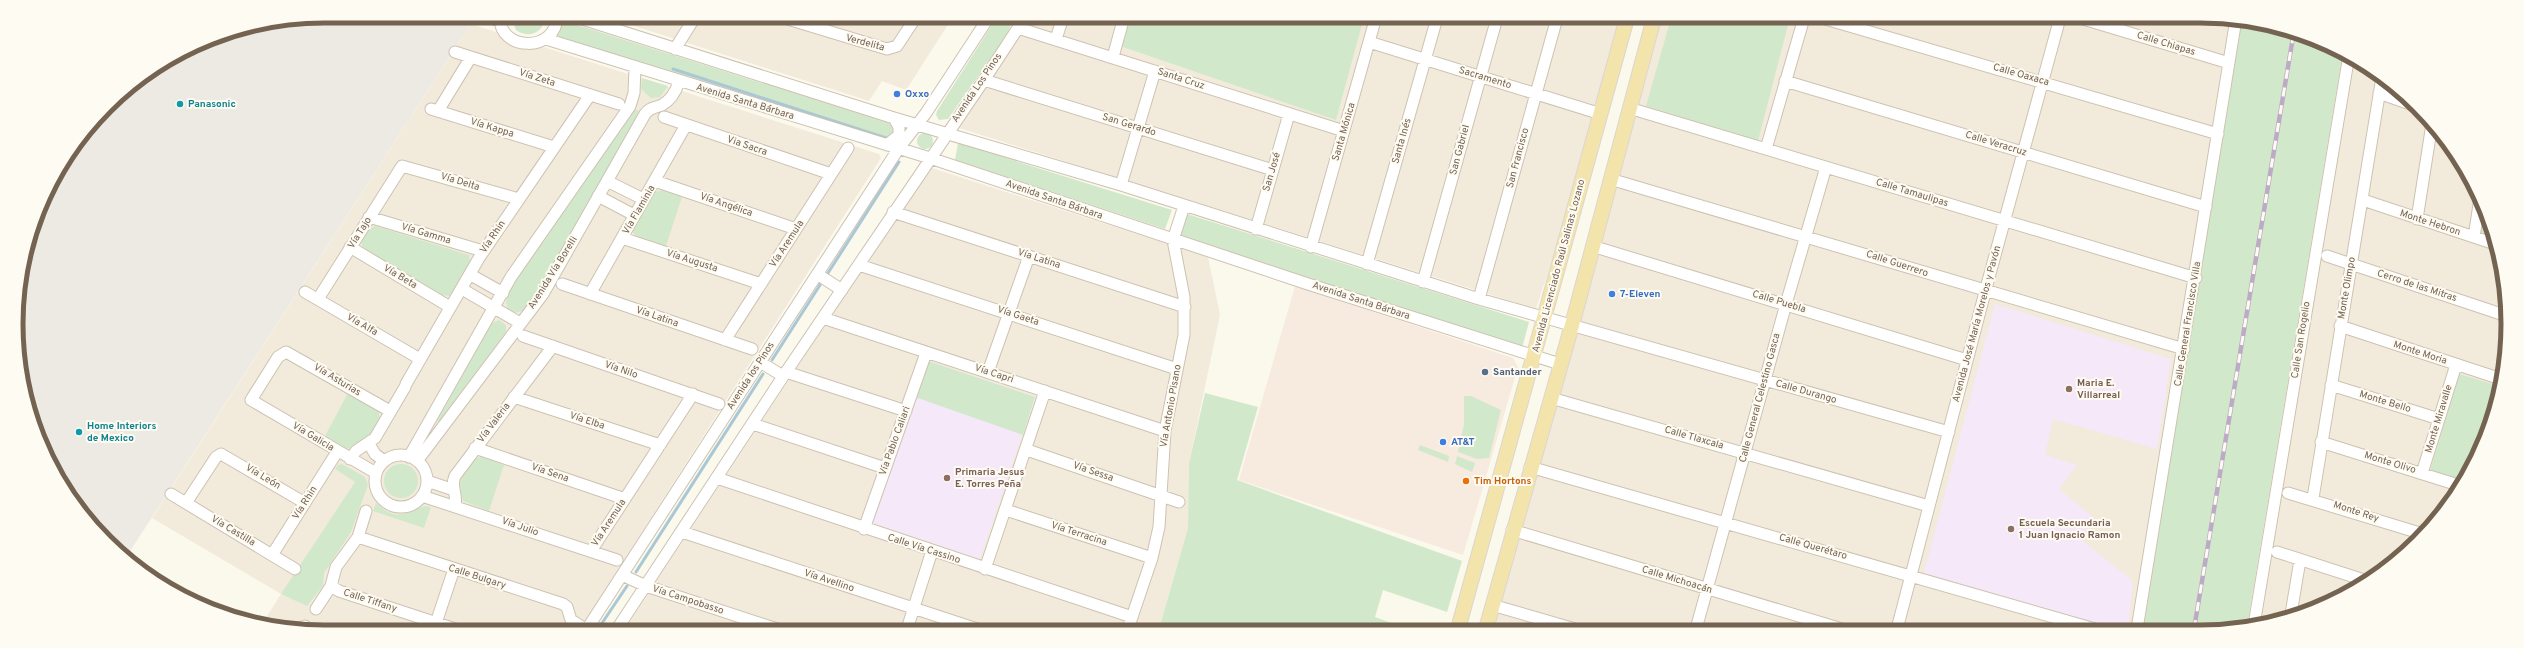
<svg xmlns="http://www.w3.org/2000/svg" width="2524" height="648" viewBox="0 0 2524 648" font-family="Overpass,sans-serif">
	<rect width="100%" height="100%" fill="#fbf8ec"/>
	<!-- residential -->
	<path fill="#f2ebdb" d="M603,16L953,17L906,90L882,81L869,101Z
		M1032,17L1625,18L1599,114L1536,309L959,128Z
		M1648,18L2236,19L2135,629H1487Z
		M471,24L879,154L881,158L580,629H284L262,624L281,594L152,518Z
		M2354,57L2403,93L2444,137L2476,188L2498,245L2507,304L2505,364L2476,460L2418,542L2336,600L2260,623Z
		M932,168L1208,257L1220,315L1189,463L1188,528L1159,629H625L927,170Z"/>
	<!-- commercial -->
	<path fill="#f7eade" d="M1295,286L1513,358L1518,367L1463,555L1239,480Z"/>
	<!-- industrial -->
	<path fill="#edeae4" d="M324,16H476L125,559L80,512L48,460L27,404L17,304L27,244L48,188L80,136L121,93L206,39L264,22Z"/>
	<!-- education -->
	<path fill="#f5e8f8" d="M1995,304L2171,359L2157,449L2053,419L2045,455L2077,465L2059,489L2096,520L2079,538L2133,581L2128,629H2117L1924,573Z
		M928,361L1035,397L980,559L870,522Z"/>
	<!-- green -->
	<path fill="#d2e8cb" d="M511,16H545V18C543,33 529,39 516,30Z
		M997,17H1014L1007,35L948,119L939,120L936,115L937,111Z
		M1129,17H1364L1336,120L1120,46Z
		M1671,18H1779L1789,21L1758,141L1646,106Z
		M2242,19L2299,32L2343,52L2247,627L2240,629H2143Z
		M565,21L892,124L896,131L886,140L559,37L557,34L561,22Z
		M642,78L668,86L660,97L651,98L641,89Z
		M634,110H638L639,115L542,286C536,293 530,306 522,311C518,313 514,313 510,310C499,301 515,282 520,274Z
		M917 141a8 8 0 1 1 16 0a8 8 0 1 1-16 0Z
		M958,143L1172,210L1165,229L955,160Z
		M662,190L682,197L666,246L636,236L632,231L655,192Z
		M2483,205L2495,238L2479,232Z
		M1187,214L1529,322L1522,348L1180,236Z
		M375,226L469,255L470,262L453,294L450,296L442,295L363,248L361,242L368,229Z
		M499,320L506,325V334L440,421H437L491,324Z
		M928,361L1035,397L1023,435L915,397Z
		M2459,374L2499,386L2476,460L2461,482L2430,471Z
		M348,393L378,411L380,417L369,437L347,449L325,436Z
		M1205,393L1258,407L1237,480L1462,561L1447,612L1383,590L1375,617L1408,629H1159L1188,528L1189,463Z
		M1464,396H1471L1501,410L1489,458L1477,459L1458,452L1464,424Z
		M1420,445L1449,456L1448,462L1418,450Z
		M1457,456L1475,463L1472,472L1455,464Z
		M482,457L504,465L489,511L463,501C457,478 461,476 475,458Z
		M384 481a17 17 0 1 1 34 0a17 17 0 1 1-34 0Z
		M342,464L365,477L368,485L351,532L324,573L323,586L307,606L281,594L355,482L335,469L338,465Z
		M376,503C403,529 415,502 431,507L424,528L373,511Z"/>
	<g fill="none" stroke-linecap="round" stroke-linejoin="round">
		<!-- stream -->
		<path stroke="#a9c7d4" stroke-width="3" d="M673,69L889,139
			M828,273L899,162
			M772,360L820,285
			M636,572L763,374
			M598,629L627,586"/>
		<!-- minor casing -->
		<g stroke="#cdc2b2" stroke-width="13">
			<path id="minor" d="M485,16L500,21
				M500,16C498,52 557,53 557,16
				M573,16L894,118L1121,185L1479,299L1949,432
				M781,17L887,49L897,46L916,17
				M1822,18L2218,134
				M2080,18L2229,63
				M1018,28L1344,131
				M546,39L930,158L1308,284L1560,364
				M1056,39L1063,17
				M1369,42L1601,114
				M675,49L695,17
				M455,52L619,104
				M1113,57L1124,17
				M984,80L1273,170
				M1785,81L2206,207
				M2379,93L2416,106
				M1629,108L2196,278
				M431,109L554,147
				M438,111L471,57
				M664,117L831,174
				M887,145L899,135V127L894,118
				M1766,149L1804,18
				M1610,179C1802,234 1992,294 2184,349
				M607,181L643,199
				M655,181L796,229
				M1121,185L1155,71
				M598,196L634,215
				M2363,200L2498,245
				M893,212L1185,307
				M369,217L483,251
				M2417,219L2432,124
				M1256,229L1289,114
				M2474,237L2480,198
				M622,238L761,284
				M1592,246L1967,360
				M350,247L450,307
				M1311,247L1376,17
				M2327,256L2507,316
				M1367,264L1437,18
				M859,265L1177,369
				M817,274L842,290
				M471,275L503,293
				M1423,282L1497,18
				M562,284L752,349
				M462,289L520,323
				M305,292L420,359
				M590,294L686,125
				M318,299L402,166L519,199
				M1479,299L1557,18
				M823,318L1165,431
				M2340,326L2501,379
				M523,336L719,404
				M725,340L848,148
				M760,362L783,376
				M786,372L906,411
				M988,372L1029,256
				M406,384L479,258L590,95
				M2331,385L2439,419
				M514,397L660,445
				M1551,398L1929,506
				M753,424L885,468
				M2321,442L2458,485
				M369,444L375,454L384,461
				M475,448L625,499
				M1027,450L1179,502
				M375 481a26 26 0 1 1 52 0a26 26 0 1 1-52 0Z
				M409,457L511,277L630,106L634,93L635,67
				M350,459L356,451L375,438L405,387
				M417,461L543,294L645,114C650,107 655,108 662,105C671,100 676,91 679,82
				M1530,467L2095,629
				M376,473L251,400L278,357L286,352L390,411
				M2422,473L2456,365
				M717,478L1132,617
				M427,481L454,490
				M2288,493L2423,534
				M171,494L295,569
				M422,496L617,560
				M2313,498L2382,77
				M186,503L216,457L221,454L305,503
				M455,506C458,495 450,487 455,476L553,346
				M1006,510L1152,558
				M864,529L926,353
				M1512,530L1842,629
				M682,532L977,629
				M358,537L563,604L567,607L571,620L585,629
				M591,551L693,394
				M2277,552L2364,580
				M272,555L337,452
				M985,569L1045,391
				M622,575L646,586L777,629
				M331,586L339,591L455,629
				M1492,605L1575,629
				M316,609L331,586L336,567L358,537L366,511
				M2291,614L2300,560
				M436,623L454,569
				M2254,625L2349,55
				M297,629L305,626
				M587,629L899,148L926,113L989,17
				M617,629L786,372L984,80L1018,28L1022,17
				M907,629L932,551
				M1128,629L1152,558L1159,527L1165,431L1184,335V297L1173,240L1184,206
				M1696,629L1786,304L1826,167
				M1897,629L1985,292L2060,18
				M2137,629L2236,19"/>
		</g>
		<!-- major casing -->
		<g stroke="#dbd6d2" stroke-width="16">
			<path id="major" d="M1458,629L1627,18
				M1486,629L1572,325L1654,18"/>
		</g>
		<!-- minor -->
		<use href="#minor" stroke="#fff" stroke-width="11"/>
		<!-- major -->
		<use href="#major" stroke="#f3e4ac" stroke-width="14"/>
		<!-- rail casing -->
		<g stroke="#bdaac5" stroke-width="4.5">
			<path id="rail" d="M2194,629L2294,31"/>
		</g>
		<!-- rail -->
		<use href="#rail" stroke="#fefbf3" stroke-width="3" stroke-dasharray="9" stroke-linecap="butt"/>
	</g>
	<!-- markers -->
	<g fill="#3f7fe0" stroke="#fefbf3" stroke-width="1.5">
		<circle cx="897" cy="94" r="4"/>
		<circle cx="1612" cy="294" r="4"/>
		<circle cx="1443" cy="442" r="4"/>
	</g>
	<g fill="#0f9aa8" stroke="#fefbf3" stroke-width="1.5">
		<circle cx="180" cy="104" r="4"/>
		<circle cx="79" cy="432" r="4"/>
	</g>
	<circle fill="#5c6f8a" stroke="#fefbf3" stroke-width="1.5" cx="1485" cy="372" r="4"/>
	<g fill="#8d6e63" stroke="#fefbf3" stroke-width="1.5">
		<circle cx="2069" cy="389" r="4"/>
		<circle cx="947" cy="478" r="4"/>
		<circle cx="2011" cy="529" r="4"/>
	</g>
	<circle fill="#e8710a" stroke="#fefbf3" stroke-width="1.5" cx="1466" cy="481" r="4"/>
	<g text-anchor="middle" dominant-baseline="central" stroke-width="4" stroke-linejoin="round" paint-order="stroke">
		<!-- street labels -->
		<g font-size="10" fill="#756351" stroke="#fefbf3">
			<text transform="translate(865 43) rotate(15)">Verdelita</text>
			<text transform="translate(2166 44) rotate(17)">Calle Chiapas</text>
			<text transform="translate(2021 75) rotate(16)">Calle Oaxaca</text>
			<text transform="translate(537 78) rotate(18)">Vía Zeta</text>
			<text transform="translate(1485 78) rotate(17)">Sacramento</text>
			<text transform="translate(1181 79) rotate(18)">Santa Cruz</text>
			<text transform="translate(977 88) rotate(-56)">Avenida Los Pinos</text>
			<text transform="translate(745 102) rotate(17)">Avenida Santa Bárbara</text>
			<text transform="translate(1129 125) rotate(17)">San Gerardo</text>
			<text transform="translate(492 128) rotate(17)">Vía Kappa</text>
			<text transform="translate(1344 132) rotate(-74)">Santa Mónica</text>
			<text transform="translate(1402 141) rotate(-74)">Santa Inés</text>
			<text transform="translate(1996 144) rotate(17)">Calle Veracruz</text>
			<text transform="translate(747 146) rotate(19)">Via Sacra</text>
			<text transform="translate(1460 150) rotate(-75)">San Gabriel</text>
			<text transform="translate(1518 158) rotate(-75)">San Francisco</text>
			<text transform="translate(1272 172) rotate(-74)">San José</text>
			<text transform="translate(460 182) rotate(17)">Vía Delta</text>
			<text transform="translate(1912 193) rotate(17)">Calle Tamaulipas</text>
			<text transform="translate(1054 200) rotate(19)">Avenida Santa Bárbara</text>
			<text transform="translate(726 205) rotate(19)">Vía Angélica</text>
			<text transform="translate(639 210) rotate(-60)">Vía Flaminia</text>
			<text transform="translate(2430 223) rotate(18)">Monte Hebron</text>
			<text transform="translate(360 233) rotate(-58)">Vía Tajo</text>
			<text transform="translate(426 234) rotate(17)">Vía Gamma</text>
			<text transform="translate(493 237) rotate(-56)">Vía Rhin</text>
			<text transform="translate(787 244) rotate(-57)">Vía Aremula</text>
			<text transform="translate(1039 259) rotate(18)">Vía Latina</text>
			<text transform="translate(692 261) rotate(18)">Vía Augusta</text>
			<text transform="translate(1897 264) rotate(18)">Calle Guerrero</text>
			<text transform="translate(1559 266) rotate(-75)">Avenida Licenciado Raúl Salinas Lozano</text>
			<text transform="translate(553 273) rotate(-58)">Avenida Vía Borelli</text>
			<text transform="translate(400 277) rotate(31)">Vía Beta</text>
			<text transform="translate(2417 286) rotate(18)">Cerro de las Mitras</text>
			<text transform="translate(2347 288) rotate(-80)">Monte Olimpo</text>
			<text transform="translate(1361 301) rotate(18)">Avenida Santa Bárbara</text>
			<text transform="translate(1779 302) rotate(17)">Calle Puebla</text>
			<text transform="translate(1018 316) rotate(18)">Vía Gaeta</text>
			<text transform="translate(657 317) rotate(19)">Vía Latina</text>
			<text transform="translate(1977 324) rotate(-75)">Avenida José María Morelos y Pavón</text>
			<text transform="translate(2188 324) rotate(-81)">Calle General Francisco Villa</text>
			<text transform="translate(362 325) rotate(30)">Vía Alfa</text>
			<text transform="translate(2301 340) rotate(-81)">Calle San Rogelio</text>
			<text transform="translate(2420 353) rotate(18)">Monte Moria</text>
			<text transform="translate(621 370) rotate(19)">Vía Nilo</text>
			<text transform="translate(994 374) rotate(18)">Vía Capri</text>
			<text transform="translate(751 376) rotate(-57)">Avenida los Pinos</text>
			<text transform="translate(337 380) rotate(31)">Vía Asturias</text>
			<text transform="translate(1806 392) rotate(16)">Calle Durango</text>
			<text transform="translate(1760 398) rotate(-75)">Calle General Celestino Gasca</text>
			<text transform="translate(2385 402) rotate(17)">Monte Bello</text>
			<text transform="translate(1171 406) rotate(-80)">Vía Antonio Pisano</text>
			<text transform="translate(2439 419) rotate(-73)">Monte Miravalle</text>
			<text transform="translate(587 421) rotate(18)">Vía Elba</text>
			<text transform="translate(494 423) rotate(-53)">Vía Valeria</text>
			<text transform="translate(313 437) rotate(31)">Vía Galicia</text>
			<text transform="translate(1694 438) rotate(16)">Calle Tlaxcala</text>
			<text transform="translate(895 441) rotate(-70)">Vía Pablo Caliari</text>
			<text transform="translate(2390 463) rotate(17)">Monte Olivo</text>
			<text transform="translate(1093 472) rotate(19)">Vía Sessa</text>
			<text transform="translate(550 473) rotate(19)">Vía Sena</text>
			<text transform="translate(263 477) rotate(31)">Vía León</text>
			<text transform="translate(305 503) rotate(-58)">Vía Rhin</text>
			<text transform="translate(2356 512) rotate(18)">Monte Rey</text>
			<text transform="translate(609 523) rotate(-57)">Vía Aremula</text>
			<text transform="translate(520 527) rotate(19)">Vía Julio</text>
			<text transform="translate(233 531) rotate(31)">Vía Castilla</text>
			<text transform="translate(1079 534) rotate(18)">Vía Terracina</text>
			<text transform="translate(1813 547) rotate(16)">Calle Querétaro</text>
			<text transform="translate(924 549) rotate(18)">Calle Vía Cassino</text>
			<text transform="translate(477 577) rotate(18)">Calle Bulgary</text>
			<text transform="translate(1677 580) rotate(17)">Calle Michoacán</text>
			<text transform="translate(829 581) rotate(18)">Vía Avellino</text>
			<text transform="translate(688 600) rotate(18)">Vía Campobasso</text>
			<text transform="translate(370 601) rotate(18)">Calle Tiffany</text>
		</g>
		<!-- shop labels -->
		<g font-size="10" font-weight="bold" fill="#366cbe" stroke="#fefbf3" text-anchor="start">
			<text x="905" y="94">Oxxo</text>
			<text x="1620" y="294">7-Eleven</text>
			<text x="1451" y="442">AT&amp;T</text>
		</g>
		<!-- culture labels -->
		<g font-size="10" font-weight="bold" fill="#0d838f" stroke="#fefbf3" text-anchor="start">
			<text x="188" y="104">Panasonic</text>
			<text x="87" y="426">Home Interiors<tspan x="87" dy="12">de Mexico</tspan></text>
		</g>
		<!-- service labels -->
		<g font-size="10" font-weight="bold" fill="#4e5e75" stroke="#fefbf3" text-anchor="start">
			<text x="1493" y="372">Santander</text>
		</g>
		<!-- education labels -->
		<g font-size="10" font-weight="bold" fill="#785e54" stroke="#fefbf3" text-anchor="start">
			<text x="2077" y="383">Maria E.<tspan x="2077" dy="12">Villarreal</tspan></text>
			<text x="955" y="472">Primaria Jesus<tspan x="955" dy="12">E. Torres Peña</tspan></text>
			<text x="2019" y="523">Escuela Secundaria<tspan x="2019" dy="12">1 Juan Ignacio Ramon</tspan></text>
		</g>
		<!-- food labels -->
		<g font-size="10" font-weight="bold" fill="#c56008" stroke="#fefbf3" text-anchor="start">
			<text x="1474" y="481">Tim Hortons</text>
		</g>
	</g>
	<!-- crop -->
	<path d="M0 0H2524V648H0ZM324 23H2200A301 301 0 0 1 2501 324V324A301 301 0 0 1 2200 625H324A301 301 0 0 1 23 324V324A301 301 0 0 1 324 23Z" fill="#fefbf3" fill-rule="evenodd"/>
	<path fill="none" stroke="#756351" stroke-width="5" d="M324 23H2200A301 301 0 0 1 2501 324V324A301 301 0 0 1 2200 625H324A301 301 0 0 1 23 324V324A301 301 0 0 1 324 23Z"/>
</svg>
